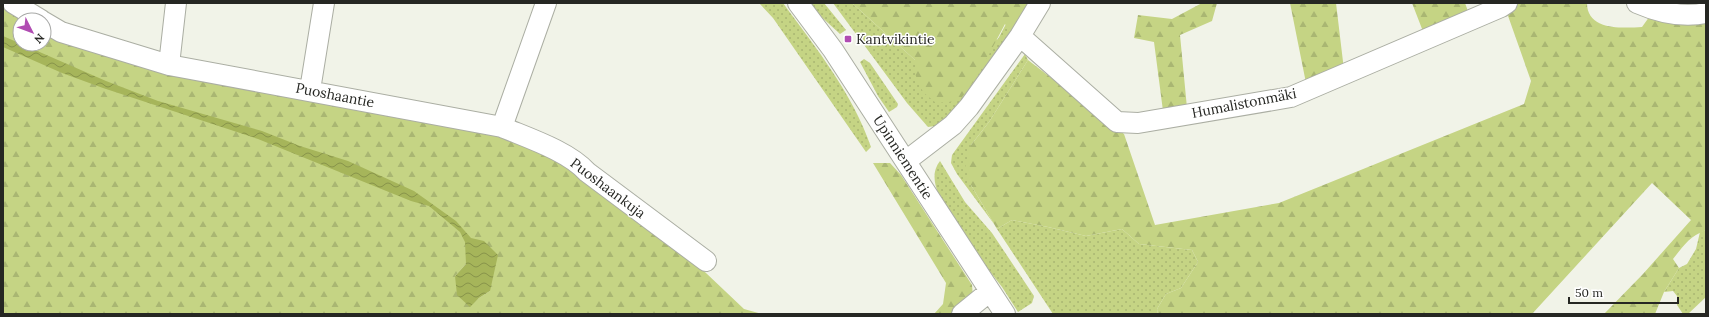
<svg xmlns="http://www.w3.org/2000/svg" width="1709" height="317" viewBox="0 0 1709 317" font-family="Lora,serif">
	<defs>
		<pattern id="grass-dots" width="8" height="8" patternUnits="userSpaceOnUse"><rect width="8" height="8" fill="#c5d484"/><path d="M2 2h.1M6 6h.1" fill="none" stroke="#a9b672" stroke-width="1.8" stroke-linecap="round"/></pattern>
		<pattern id="forest-firs" width="22" height="20" patternUnits="userSpaceOnUse"><rect width="22" height="20" fill="#c5d484"/><path d="M5 1l3.5 6h-7zM16 11l3.5 6h-7z" fill="#a9b672"/></pattern>
		<pattern id="water-waves" width="16" height="10" patternUnits="userSpaceOnUse"><rect width="16" height="10" fill="#a6b55a"/><path d="M0 5q4-4 8 0t8 0" fill="none" stroke="#87934a"/></pattern>
	</defs>
	<rect width="100%" height="100%" fill="#f1f3e8"/>
	<!-- grass -->
	<path fill="url(#grass-dots)" d="M759,3H783C816,48 853,94 871,147L866,152L773,18Z
		M809,3H824L846,30L840,34L816,12Z
		M833,3H852L915,60V74L998,39L1006,24L1013,36L948,118L935,126L928,127L907,103Z
		M1025,54L1028,60L989,122L971,145V185L994,224L957,174L951,163L952,155Z
		M864,59L870,63L898,104L897,107L889,112L878,96L860,62Z
		M940,161L965,202L992,233L1034,296L1032,303L1018,312L1002,287L977,255L938,193C934,182 932,171 940,161Z
		M1012,220L1048,227L1086,236L1122,229L1139,244L1192,250L1198,262L1181,288L1166,294L1157,309L1158,314H1053L997,229Z
		M1706,230V297L1688,314H1683L1677,305V296L1673,291L1664,292L1679,268L1687,264L1696,249L1700,232Z"/>
	<!-- forest -->
	<path fill="url(#forest-firs)" fill-rule="evenodd" d="M3,3L25,20H20V44H44V32L505,134L570,167L687,255L744,309L762,314H3ZM466,264L490,291L479,298L470,306L455,276Z
		M852,3H1032L1013,36L1005,24L977,77L959,101L936,103L923,92L915,74V60Z
		M1202,3H1217L1212,21L1180,35L1187,108L1163,111L1154,42L1134,38L1138,15L1172,19Z
		M1290,3H1336L1344,70L1306,83Z
		M1412,3H1465L1469,14L1424,34Z
		M1519,3H1587C1587,31 1623,28 1642,27L1652,13L1706,19V230C1689,237 1684,245 1673,259L1679,268L1664,292L1655,314H1604L1643,274L1691,220L1652,183L1532,314H1158L1157,309L1166,294L1181,288L1198,262L1192,250L1139,244L1122,229L1086,236L1048,227L1012,220L997,229L971,185L965,168L971,145L989,122L1028,60L1124,134L1155,225L1279,203L1524,104L1531,81L1507,13Z
		M873,163H890L901,175L972,285L973,297L954,314H934L943,304L946,283Z"/>
	<!-- water -->
	<path fill="url(#water-waves)" d="M3,36L106,81L158,101L262,131L300,146L348,161L414,191L456,221L471,238L484,241L498,255L490,291L479,298L470,307L457,295L455,276L466,264L465,242L460,232L429,206L411,201L258,139L103,88L62,73L3,47Z"/>
	<g fill="none" stroke-linecap="round" stroke-linejoin="round">
		<!-- minor casing -->
		<g stroke="#abaea3" stroke-width="22">
			<path id="minor" d="M13,3L41,20
				M798,3L833,50L1005,314
				M1637,3C1660,13 1682,18 1706,13
				M44,22L61,32L169,65L502,127C528,138 568,151 587,172L706,261
				M1020,36L1117,122L1138,123L1291,97L1501,7L1507,3
				M169,65L176,3
				M310,90L324,3
				M502,127L546,3
				M906,161L953,125L969,107L1020,36L1040,3
				M962,314L989,292"/>
		</g>
		<!-- minor -->
		<use href="#minor" stroke="#fff" stroke-width="20"/>
	</g>
	<!-- markers -->
	<rect fill="#b04cb2" stroke="#fff" stroke-width="1.5" x="844" y="35" width="8" height="8" rx="2"/>
	<g text-anchor="middle" dominant-baseline="central" stroke-width="3" stroke-linejoin="round" paint-order="stroke">
		<!-- poi labels -->
		<g font-size="14" fill="#262723" stroke="#fff" text-anchor="start">
			<text x="856" y="39">Kantvikintie</text>
		</g>
		<!-- street labels -->
		<g font-size="14" fill="#262723" stroke="#fff">
			<text transform="translate(335 95) rotate(11)">Puoshaantie</text>
			<text transform="translate(1244 103) rotate(-11)">Humalistonmäki</text>
			<text transform="translate(903 157) rotate(57)">Upinniementie</text>
			<text transform="translate(608 188) rotate(37)">Puoshaankuja</text>
		</g>
	</g>
	<!-- border -->
	<rect width="1709" height="317" fill="none" stroke="#262723" stroke-width="8"/>
	<!-- north arrow -->
	<g transform="translate(32 32) rotate(132)"><circle r="19" fill="#ffffff" stroke="#a8a9a7"/>
	<path d="M0-3L7 15L0 10L-7 15Z" fill="#b04cb2"/>
	<text y="-6" font-size="11" font-weight="bold" text-anchor="middle" fill="#262723">N</text>
	</g>
	<!-- scale -->
	<path d="M1569 297v6h109v-6" fill="none" stroke="#262723" stroke-width="2"/>
	<text x="1575" y="297" font-size="12" fill="#262723" stroke="#ffffff" stroke-width="3" paint-order="stroke">50 m</text>
</svg>
